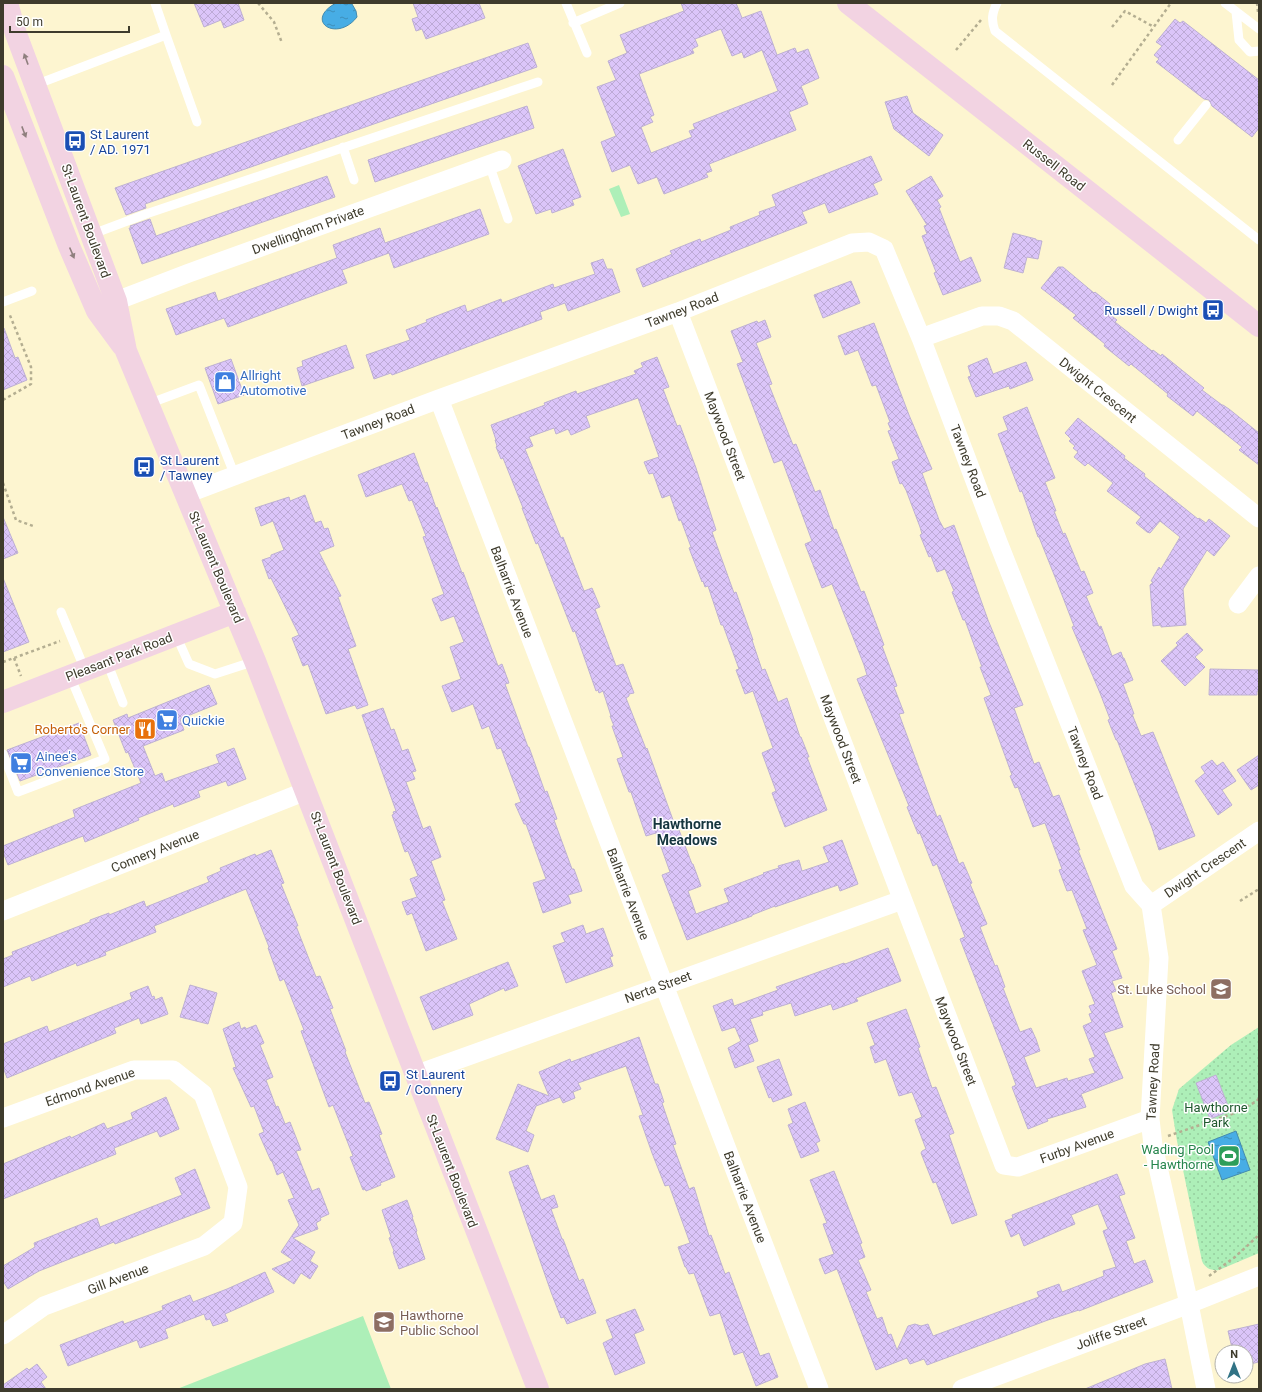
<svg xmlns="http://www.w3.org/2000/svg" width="1262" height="1392" viewBox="0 0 1262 1392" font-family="Roboto,sans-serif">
	<defs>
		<pattern id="grass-dots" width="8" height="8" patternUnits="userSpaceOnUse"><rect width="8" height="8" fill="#adefb8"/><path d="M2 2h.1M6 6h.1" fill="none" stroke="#96ce9e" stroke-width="1.8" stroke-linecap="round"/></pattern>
		<pattern id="water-ripples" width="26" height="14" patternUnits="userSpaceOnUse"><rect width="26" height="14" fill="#47ade5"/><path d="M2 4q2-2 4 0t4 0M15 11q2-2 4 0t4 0" fill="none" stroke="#3d8eba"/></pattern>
		<pattern id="building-cross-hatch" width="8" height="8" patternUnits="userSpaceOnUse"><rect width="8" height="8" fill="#dbc5f9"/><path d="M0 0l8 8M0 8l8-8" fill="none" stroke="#bdaad6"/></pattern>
	</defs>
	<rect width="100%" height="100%" fill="#fdf5d0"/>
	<!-- grass -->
	<path fill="url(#grass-dots)" d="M1259,1027V1253L1219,1270C1211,1271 1205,1268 1202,1261L1177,1141L1172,1110L1179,1089L1231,1045Z"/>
	<!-- garden -->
	<path fill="#adefb8" d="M619,185L630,214L621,217L609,189Z
		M363,1316L391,1389H177Z"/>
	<!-- water -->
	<path fill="url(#water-ripples)" stroke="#448bae" d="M336,3L352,4L356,11L357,17C337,43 303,21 336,3Z
		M1236,1131L1250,1170L1222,1180L1208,1142Z"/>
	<!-- building -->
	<path fill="url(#building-cross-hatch)" stroke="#beb1d2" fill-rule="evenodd" d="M194,3H238L244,20L224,28L221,20L204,27Z
		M413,3H479L485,18L426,39L422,29L416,31L412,19L418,17Z
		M681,3H736L742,18L761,11L777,55L795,48L797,53L808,49L819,78L801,86L808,104L789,112L796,130L709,164L712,171L706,173L708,177L664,194L657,177L638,184L630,165L612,172L601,142L616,136L597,87L616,80L608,61L627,53L620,35L684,11ZM721,29L732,56L742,52L744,58L762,50L778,91L693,124L695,129L689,131L692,137L651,153L641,127L653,122L650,117L654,115L639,74L694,53L692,49L698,46L695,39Z
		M1175,19L1180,23L1183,21L1259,80V128L1252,137L1212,106L1209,100L1204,99L1156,62L1159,59L1154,55L1162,46L1156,42Z
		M528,43L537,67L145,204L146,208L126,215L115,188Z
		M907,96L913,113L943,135L929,156L894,129L885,102Z
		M527,106L534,128L375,182L368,160Z
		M563,149L581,197L572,200L574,205L552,213L551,209L536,214L518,166Z
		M871,156L882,180L873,184L878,194L829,213L825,203L802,212L807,223L643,287L636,269L672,254L670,251L700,239L701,242L731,230L730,227L760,215L759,212L776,206L772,195Z
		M327,176L335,197L142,264L129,228H131L130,226L150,219L156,236Z
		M931,176L943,196L937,200L941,207L939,208L960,262L971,257L981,281L943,295L934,273L936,272L922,236L927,234L924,226L927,225L906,191Z
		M480,209L489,234L394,268L389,253L342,270L347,283L228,327L224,318L176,335L166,309L215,292L218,301L337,258L333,245L380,228L385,243Z
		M1013,233L1036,239V240L1042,241L1038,259L1027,257L1023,273L1004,268Z
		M603,259L607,269H612L620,292L568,311L565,303L540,312L542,319L392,375L391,373L374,379L366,355L410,340L406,330L427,322L426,320L465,305L467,312L501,299L502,303L553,284L554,288L595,274L591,263Z
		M1058,267H1063L1094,293L1095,292L1110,304L1105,311L1117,320L1115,322L1152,351L1153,350L1161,356L1162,354L1204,388L1202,390L1222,405H1223L1229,409L1259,433V465L1239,450L1242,447L1197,411L1193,416L1167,396L1168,394L1131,364L1129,366L1104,346L1105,344L1073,318L1076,315L1041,288Z
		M851,281L860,303L823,318L814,295Z
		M765,320L771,337L756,343L772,384L769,385L793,445L796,444L815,492L820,490L834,530L836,529L861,592L864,591L884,645L882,646L897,686L894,687L904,713L899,714L937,817L940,815L959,864L963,862L972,883L970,884L987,924L980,927L995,966L997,965L1005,987L1003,988L1020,1032L1031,1028L1036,1039L1040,1051L1024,1057L1036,1088L1067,1078L1068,1081L1095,1073L1089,1059L1095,1057L1083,1026L1092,1022L1089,1014L1092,1013L1089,1006L1095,1004L1082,971L1097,965L1083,930L1087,929L1072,890L1067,891L1059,870L1062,869L1045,823L1033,827L1018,787L1015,788L1010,776L1012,775L984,698L991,695L980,667H982L965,620H963L952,592L954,591L945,569L937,572L931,556L929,557L920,535L922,534L920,527L906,490L902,483L900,484L892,462L899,459L888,431L891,430L888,423L890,422L876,385L872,386L858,350L845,355L838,336L874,323L909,415L932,469L922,473L939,520L944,529L954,525L988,620L1023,705L1014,708L1034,764L1039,762L1053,797L1059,795L1080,850H1078L1117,949L1112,951L1122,978L1112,981L1116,991L1111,993L1123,1027L1104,1033L1123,1078L1081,1094L1086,1107L1047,1119L1048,1121L1028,1129L1012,1087L1016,1085L1008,1063L960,939L965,937L937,864L933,866L920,833L918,834L907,807L909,806L857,679L867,675L864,665L832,584L822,588L805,544L812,541L782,460L774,463L737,364L743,362L731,331L757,321L758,323Z
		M4,328L15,358L18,357L27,380L3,390V329Z
		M346,345L354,368L302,386L297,368L303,366L302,361Z
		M657,357L669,387L663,389L677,426L680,425L696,468L716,530L712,532L734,593L736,592L753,640H752L762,670L765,669L778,702L787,698L800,737H801L809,757H807L827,810L785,827L772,793L776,791L762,753L773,748L753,691L745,694L736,670L739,669L723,625H721L708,586L705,587L703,581L702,582L689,548L691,547L681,520L679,521L670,495L662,498L653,473L649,474L644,462L659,457L638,398L586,416L590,427L571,435L568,429L556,434L554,428L529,437L533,446L525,449L561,538L563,537L584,591L592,588L600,607L595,609L616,666L623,664L634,693L629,694V696L626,698L646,749L647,748L677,831L679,830L692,864H693L701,886L688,891L696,914L729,902L724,889L764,874L763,873L779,868L778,866L799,860L802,871L829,862L823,847L842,840L858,884L840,891L838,885L775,907V906L752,915V916L687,940L662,875L670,872L656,833L646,836L631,792H629L617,759L623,757L612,726H614L610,716H611L603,691L599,693L598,690L596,691L575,631L573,632L538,543L536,544L522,508H523L503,458L501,459L496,447L497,446L495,440H496L491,425L545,405L544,403L576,391L577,394L636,374L634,371L643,367L641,363Z
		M987,358L993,374L1026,362L1033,380L1010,389L1009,386L976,397L968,377L971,376L968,366Z
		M231,359L244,395L218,404L205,368Z
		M1027,407L1055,478L1045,482L1056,511H1054L1063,534L1065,533L1081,572L1084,571L1093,593L1086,596L1099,627L1101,626L1112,656L1121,652L1123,658H1124L1133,680L1123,684L1134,714H1132L1141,736L1153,732L1195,836L1159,850L1152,828L1117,740H1116L1108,720L1110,719L1100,693L1072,627L1074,626L1057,582L1039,537H1038L1022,491L1020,492L998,434L1008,430L1003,417Z
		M1078,418L1125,456L1124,458L1145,474L1144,476L1198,519L1199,518L1206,523L1209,519L1230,536L1214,556L1207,550L1183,589L1186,625L1161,627V625L1153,626L1150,585L1153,582L1151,581L1159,567L1161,569L1180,537L1160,521L1150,533L1147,532L1136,523L1141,517L1107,491L1113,483L1088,463L1085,466L1074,457L1078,452L1073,448L1075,446L1069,441L1071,439L1065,433Z
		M414,453L425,483L427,482L436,508L437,507L462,573L463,572L498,666L502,664L509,683L505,684L528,747H529L545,792L547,791L557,819L554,820L572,869H574L582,891L568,895L571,903L543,913L533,883L546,879L526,824H524L515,804L521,802L501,748L497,749L489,726L482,729L473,704L452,712L442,686L461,679L450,647L464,642L454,616L441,621L432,599L444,594L423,537L426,536L412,500L409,501L402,484L366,497L358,475Z
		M305,495L315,523L321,521L324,529L328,528L334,546L319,552L341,596L338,597L356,646L348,649L368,705L357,709L355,705L326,714L308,664L303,666L292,638L299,635L271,578L269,579L262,560L271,557V555L284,550L273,521L261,526L255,508L289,497L290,501Z
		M3,517L18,553L3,559Z
		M3,578L29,642L3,652Z
		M1187,633L1203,650L1195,657L1205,667L1185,686L1161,661L1178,645L1176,643Z
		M1210,669L1259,670V691H1257V695H1209Z
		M209,685L217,704L180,719L184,730L143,746L155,776L162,773L165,782L219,763L216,755L234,748L246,779L228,786L226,781L198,791L200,797L174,807L173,804L138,818L139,820L85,842L83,836L8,865L3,852V846L75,817L73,810L141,783L128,752L126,753L113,720L127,714L128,718Z
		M383,708L391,730L394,729L402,751L408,749L416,771L412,772L415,779L406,782L423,829L430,826L441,857L431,861L445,900L442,901L457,939L426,951L412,913L407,915L402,902L417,897L410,879L418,876L408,851L405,852L392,815L394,814L393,812L396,811L362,715Z
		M79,723L91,755L20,781L7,750Z
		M1259,755V785L1251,790L1237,770Z
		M1212,760L1217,766L1223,762L1236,781L1222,790L1232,805L1218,815L1195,781L1205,773L1201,767Z
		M271,850L284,883L281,884L298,926H296L316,977L320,976L333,1008L330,1009L346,1051L345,1052L365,1103L369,1102L382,1134L379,1135L395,1177L380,1183L381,1185L366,1191L365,1189L363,1190L350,1157L353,1156L333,1105L329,1107L301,1031L304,1030L284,979L280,981L268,948L269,947L246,889L154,926L156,932L105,952L106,955L77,966L76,963L32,981L30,976L3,987V959L13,955L12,952L90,922V920L109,913V915L144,901L146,907L209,882L207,877L221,871L220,868L255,854L256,856Z
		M583,925L586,934L603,928L613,956L610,957L613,966L566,983L553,946L565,942L561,933Z
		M888,948L901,981L856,998L858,1001L833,1010L831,1004L795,1016L791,1003L762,1012L763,1015L750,1019L758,1041L748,1045L754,1061L735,1068L728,1048L741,1041L735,1027L722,1031L713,1006L732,999L734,1006L778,990L776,987L844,963L845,964Z
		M508,962L518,986L505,991L504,988L469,1004L473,1015L433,1030L420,997Z
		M190,985L217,993L208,1024L180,1017Z
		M148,986L152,997L154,996L155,1000L162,997L168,1014L141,1024L139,1018L114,1028L116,1033L7,1078L3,1067V1044L47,1026L49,1032L132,999L130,993Z
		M906,1009L920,1047L918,1048L932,1088L936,1087L954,1133L949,1135L977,1215L952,1224L936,1182L933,1183L921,1153L922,1151L926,1149L915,1120L922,1117L912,1092L899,1096L886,1059L875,1063L870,1047L875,1045L867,1023Z
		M239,1022L241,1029L245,1027L246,1029L256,1025L264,1043L260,1045L273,1077L266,1080L276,1107L278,1106L285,1124L290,1122L301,1150L296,1151L312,1191L319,1188L329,1214L320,1218L321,1220L316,1223L318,1229L293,1238L315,1252L310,1261L318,1266L310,1279L301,1273L294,1284L272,1269L293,1260L281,1252L299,1225L288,1200L294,1198L283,1172L277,1175L272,1161H271L259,1134L264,1132L254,1106L251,1107L233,1068L236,1067L223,1029Z
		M639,1037L655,1084H658L664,1102L662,1103L676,1144L673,1145L689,1189L694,1187L709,1236L711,1235L725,1274L729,1272L760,1356L769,1353L778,1377L756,1386L743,1352L734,1355L720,1313L710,1316L694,1273L689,1274L686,1267H685L678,1247L690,1243L669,1185L665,1186L652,1153L639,1116L643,1115L626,1066L578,1083L581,1089L573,1092L575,1098L563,1103L560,1097L536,1106L526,1131L534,1135L528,1152L496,1139L518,1084L549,1096L539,1072L570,1059L571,1062Z
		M779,1059L792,1095L773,1102L771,1097L769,1098L757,1067Z
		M1216,1075L1230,1111L1210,1119L1196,1083Z
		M166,1097L179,1129L160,1137L157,1131L114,1148L116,1154L3,1199V1164L70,1136L71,1138L104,1123L107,1129L133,1119L131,1113Z
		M805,1102L820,1141L816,1143L819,1151L801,1158L788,1125L793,1123L788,1109Z
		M528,1165L541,1200L554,1195L558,1207L551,1209L562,1239H563L579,1281L583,1279L596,1313L567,1324L564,1317L561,1318L551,1292L509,1172Z
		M195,1169L210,1208L115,1244L114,1242L72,1258L39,1271L8,1289L3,1281V1266L35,1247L34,1243L97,1218L100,1227L182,1195L175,1178Z
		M834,1171L862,1243L860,1244L865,1257L858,1260L871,1290L866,1292L877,1319L882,1317L888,1335L891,1334L897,1350L908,1326L915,1324L921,1326L928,1324L933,1336L1039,1297L1037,1292L1059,1284L1062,1292L1104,1276L1103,1271L1116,1267L1103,1231L1108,1229L1098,1204L1071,1215L1075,1224L1024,1246L1019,1233L1011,1237L1005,1221L1013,1218L1012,1215L1117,1174L1125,1194L1119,1196L1135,1238L1126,1241L1134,1264L1145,1260L1153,1282L1079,1311V1310L1048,1320L927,1365L924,1359L910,1364L907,1358L876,1370L837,1269L825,1274L819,1259L834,1254L823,1224L827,1223L810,1180Z
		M407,1200L413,1217H412L417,1231L416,1232L425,1259L399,1269L393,1252L394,1251L389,1238L391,1237L382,1210Z
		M265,1272L274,1292L225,1314L228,1321L213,1326L210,1319L206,1320L204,1314L165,1329L168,1338L140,1348L137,1340L68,1366L60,1345L123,1321L124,1324L163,1310L162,1306L190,1295L193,1302L227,1289Z
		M635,1309L644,1330L634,1334L645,1363L615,1375L603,1343L613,1338L606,1320Z
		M1259,1324V1362L1246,1365V1352H1233L1228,1331Z
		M1165,1359L1172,1389H1085L1145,1364Z
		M37,1364L47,1377L41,1382L46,1389H3V1385L27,1368L29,1370Z"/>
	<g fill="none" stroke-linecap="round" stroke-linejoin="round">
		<!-- path -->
		<path stroke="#b4ae91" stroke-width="2.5" stroke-dasharray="3 3" stroke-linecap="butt" d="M258,3L274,22L282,43
			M1257,3L1258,12
			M1112,27L1125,11L1154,27
			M956,50L981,20
			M1112,85L1171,3
			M3,400L31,384V367L9,313
			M3,483L16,520L33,526
			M14,658L21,676
			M3,662L60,641
			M1240,901L1259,889
			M1168,1136L1235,1113L1257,1101L1259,1098
			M1209,1276L1235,1257L1259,1235"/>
		<!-- lane -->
		<path stroke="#fff" stroke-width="9" d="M566,3L587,53
			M997,3C992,13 991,20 995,31L1259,240
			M1225,3L1259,29
			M1236,12L1239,40L1250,52L1259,51
			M573,23L620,3
			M166,35L197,122
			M35,85L166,35L155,3
			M1178,140L1206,105
			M343,147L354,180
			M489,164L508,219
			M90,235L146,214L538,82
			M3,302L32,291
			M148,404L199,385L235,476
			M61,612L85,670
			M176,635L189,664L215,674L255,661
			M107,662L123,703
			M3,754L18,792L105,759L70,676"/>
		<!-- street -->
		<path stroke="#fff" stroke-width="19" d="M116,301L189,273L502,160
			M678,312L1004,1165L1018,1167L1150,1119
			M921,338L982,316H999L1013,321L1259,518
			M439,399L819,1389
			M186,494L439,399L678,312L852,243L869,242L884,249L921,338L998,542L1134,886L1151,905L1159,958L1150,1119L1153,1145L1189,1304L1206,1389
			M1238,604L1259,576
			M1151,905L1259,831
			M3,911L306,791
			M415,1075L902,900
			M3,1118L134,1070H173L203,1094L238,1187L233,1223L204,1246L44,1306L3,1335
			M962,1389L1189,1304L1259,1276"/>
		<!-- secondary -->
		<path stroke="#f2d3e2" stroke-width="22" d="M7,3L16,34L116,301L126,351L255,661L538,1389
			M848,3L1259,326
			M3,76L69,246L97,311L122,345
			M3,702L235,612"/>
	</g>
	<!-- one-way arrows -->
	<defs><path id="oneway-solid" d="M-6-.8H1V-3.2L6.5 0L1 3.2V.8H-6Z"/></defs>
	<g fill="#8f7f7e">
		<use href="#oneway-solid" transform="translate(26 59) rotate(-110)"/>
		<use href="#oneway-solid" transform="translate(24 132) rotate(69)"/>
		<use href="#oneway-solid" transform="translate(72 253) rotate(67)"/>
	</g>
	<!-- icons -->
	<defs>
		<g id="bus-square" transform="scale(1.15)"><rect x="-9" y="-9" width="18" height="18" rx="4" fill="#1a4fb4" stroke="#fff"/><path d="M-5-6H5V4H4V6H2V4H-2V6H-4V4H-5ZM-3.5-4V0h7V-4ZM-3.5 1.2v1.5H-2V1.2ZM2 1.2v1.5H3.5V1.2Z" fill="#fff"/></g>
		<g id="shop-square" transform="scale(1.15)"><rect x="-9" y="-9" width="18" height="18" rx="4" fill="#3f7fe0" stroke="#fff"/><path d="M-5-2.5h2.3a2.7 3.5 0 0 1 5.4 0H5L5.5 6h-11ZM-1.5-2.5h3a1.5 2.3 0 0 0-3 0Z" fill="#fff"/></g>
		<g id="supermarket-square" transform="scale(1.15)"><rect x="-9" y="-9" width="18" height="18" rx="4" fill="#3f7fe0" stroke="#fff"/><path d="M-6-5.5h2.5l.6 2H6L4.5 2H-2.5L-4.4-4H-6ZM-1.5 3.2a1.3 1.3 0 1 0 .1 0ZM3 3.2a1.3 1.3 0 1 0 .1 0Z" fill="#fff"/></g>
		<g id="restaurant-square" transform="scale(1.15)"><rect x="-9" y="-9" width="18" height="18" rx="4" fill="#e8710a" stroke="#fff"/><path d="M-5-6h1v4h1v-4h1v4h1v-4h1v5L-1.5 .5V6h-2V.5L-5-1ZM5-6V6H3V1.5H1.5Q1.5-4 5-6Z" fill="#fff"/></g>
		<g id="school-square" transform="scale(1.15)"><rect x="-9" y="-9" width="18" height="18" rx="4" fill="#8d6e63" stroke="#fff"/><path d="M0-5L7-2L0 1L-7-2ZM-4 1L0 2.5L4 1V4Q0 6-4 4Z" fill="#fff"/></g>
		<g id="stadium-square" transform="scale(1.15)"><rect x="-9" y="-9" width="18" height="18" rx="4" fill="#2e9e5b" stroke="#fff"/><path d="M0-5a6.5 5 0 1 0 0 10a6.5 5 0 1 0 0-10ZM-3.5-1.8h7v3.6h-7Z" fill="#fff"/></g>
	</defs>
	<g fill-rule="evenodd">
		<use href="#bus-square" x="75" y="141"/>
		<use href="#bus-square" x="1213" y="310"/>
		<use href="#shop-square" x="225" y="382"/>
		<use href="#bus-square" x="144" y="467"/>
		<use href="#supermarket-square" x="167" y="720"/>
		<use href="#restaurant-square" x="145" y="729"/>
		<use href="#supermarket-square" x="21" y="763"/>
		<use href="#school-square" x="1221" y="989"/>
		<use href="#bus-square" x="390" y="1081"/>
		<use href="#stadium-square" x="1229" y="1156"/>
		<use href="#school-square" x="384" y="1322"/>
	</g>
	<g text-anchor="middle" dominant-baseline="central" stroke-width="3" stroke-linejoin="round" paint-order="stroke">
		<!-- transit labels -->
		<g font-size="13" fill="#164399" stroke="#fff" text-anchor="start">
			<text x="90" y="134">St Laurent<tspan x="90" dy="15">/ AD. 1971</tspan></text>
			<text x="1198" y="310" text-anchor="end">Russell / Dwight</text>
			<text x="160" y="460">St Laurent<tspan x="160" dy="15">/ Tawney</tspan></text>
			<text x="406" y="1074">St Laurent<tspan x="406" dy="15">/ Connery</tspan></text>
		</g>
		<!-- street labels -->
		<g font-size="13" fill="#3e3b2c" stroke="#fff">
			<text transform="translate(1054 165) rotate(38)">Russell Road</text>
			<text transform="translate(86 221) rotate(70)">St-Laurent Boulevard</text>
			<text transform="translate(308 230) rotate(-20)">Dwellingham Private</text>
			<text transform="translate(682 310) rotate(-21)">Tawney Road</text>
			<text transform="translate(1098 390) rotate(39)">Dwight Crescent</text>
			<text transform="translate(378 422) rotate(-21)">Tawney Road</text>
			<text transform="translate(725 436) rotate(69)">Maywood Street</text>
			<text transform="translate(968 461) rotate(69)">Tawney Road</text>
			<text transform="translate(216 567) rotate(67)">St-Laurent Boulevard</text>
			<text transform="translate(512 592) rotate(69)">Balharrie Avenue</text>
			<text transform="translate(119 657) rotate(-21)">Pleasant Park Road</text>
			<text transform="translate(841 739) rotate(69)">Maywood Street</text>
			<text transform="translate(1085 763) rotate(69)">Tawney Road</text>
			<text transform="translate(155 851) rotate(-22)">Connery Avenue</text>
			<text transform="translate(336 868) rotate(69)">St-Laurent Boulevard</text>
			<text transform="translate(1205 868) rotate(-34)">Dwight Crescent</text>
			<text transform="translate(628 894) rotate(69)">Balharrie Avenue</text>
			<text transform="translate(658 987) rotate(-20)">Nerta Street</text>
			<text transform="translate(956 1041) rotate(69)">Maywood Street</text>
			<text transform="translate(1153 1082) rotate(-87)">Tawney Road</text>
			<text transform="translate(90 1087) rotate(-19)">Edmond Avenue</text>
			<text transform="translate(1077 1146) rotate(-20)">Furby Avenue</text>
			<text transform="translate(452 1171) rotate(69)">St-Laurent Boulevard</text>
			<text transform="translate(745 1197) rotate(69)">Balharrie Avenue</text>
			<text transform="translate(118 1279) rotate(-21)">Gill Avenue</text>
			<text transform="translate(1111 1333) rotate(-20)">Joliffe Street</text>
		</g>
		<!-- shop labels -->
		<g font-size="13" fill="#366cbe" stroke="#fff" text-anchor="start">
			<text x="240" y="375">Allright<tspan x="240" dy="15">Automotive</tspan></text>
			<text x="182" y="720">Quickie</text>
			<text x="36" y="756">Ainee's<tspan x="36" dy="15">Convenience Store</tspan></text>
		</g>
		<!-- food labels -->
		<g font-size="13" fill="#c56008" stroke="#fff" text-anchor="end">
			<text x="130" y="729">Roberto's Corner</text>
		</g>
		<!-- education labels -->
		<g font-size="13" fill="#785e54" stroke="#fff" text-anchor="end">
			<text x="1206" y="989">St. Luke School</text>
			<text x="400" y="1315" text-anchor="start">Hawthorne<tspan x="400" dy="15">Public School</tspan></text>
		</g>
		<!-- park labels -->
		<g font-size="13" fill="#1f592e" stroke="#fff">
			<text x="1216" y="1107">Hawthorne<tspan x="1216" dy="15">Park</tspan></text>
		</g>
		<!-- leisure labels -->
		<g font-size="13" fill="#27864d" stroke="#fff" text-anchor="end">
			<text x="1214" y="1149">Wading Pool<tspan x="1214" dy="15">- Hawthorne</tspan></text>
		</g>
		<!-- neighbourhood labels -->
		<g font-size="14" font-weight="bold" fill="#15353e" stroke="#fff">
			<text x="687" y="824">Hawthorne<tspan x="687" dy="16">Meadows</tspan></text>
		</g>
	</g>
	<!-- border -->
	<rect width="1262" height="1392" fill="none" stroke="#3e3b2c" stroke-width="8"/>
	<!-- north arrow -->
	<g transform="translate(1234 1364)"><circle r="19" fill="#ffffff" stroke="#b2b1ab"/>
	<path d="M0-3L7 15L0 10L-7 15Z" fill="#317385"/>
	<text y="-6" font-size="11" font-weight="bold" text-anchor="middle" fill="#3e3b2c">N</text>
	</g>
	<!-- scale -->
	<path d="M10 26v6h119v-6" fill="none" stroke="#3e3b2c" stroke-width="2"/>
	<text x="16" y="26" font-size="12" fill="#3e3b2c" stroke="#ffffff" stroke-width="3" paint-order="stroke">50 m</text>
</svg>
